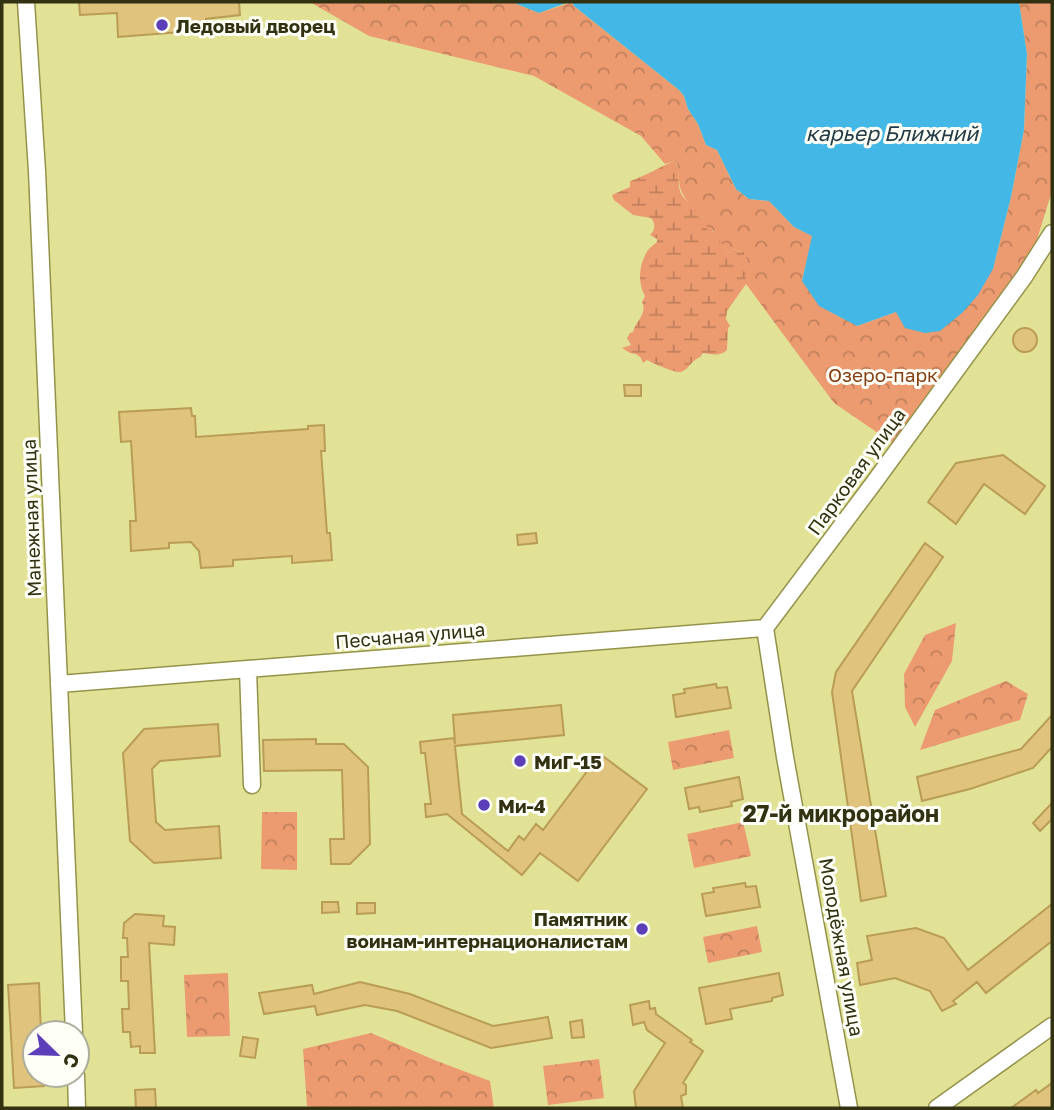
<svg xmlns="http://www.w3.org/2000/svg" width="1054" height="1110" viewBox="0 0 1054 1110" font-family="'Golos Text',sans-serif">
	<defs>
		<pattern id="wetland-marsh" width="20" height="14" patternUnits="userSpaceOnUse" patternTransform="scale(1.75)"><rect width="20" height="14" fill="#ec9b71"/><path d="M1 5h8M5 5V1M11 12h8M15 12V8" fill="none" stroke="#c07f5b"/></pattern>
		<pattern id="park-crowns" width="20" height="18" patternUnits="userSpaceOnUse" patternTransform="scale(1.75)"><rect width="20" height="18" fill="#ec9b71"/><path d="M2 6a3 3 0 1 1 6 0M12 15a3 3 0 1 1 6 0" fill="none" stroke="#c07f5b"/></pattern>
	</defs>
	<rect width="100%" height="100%" fill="#e2e297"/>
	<!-- wetland -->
	<path fill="url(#wetland-marsh)" d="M674,161C683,170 675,184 682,195C686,201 701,215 707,221V225C715,233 722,241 726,251L729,253L733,249L744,252L749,261L746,284L727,311L726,319L730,326L728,328L727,350C720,357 711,354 703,353C697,362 703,354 695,360C690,364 687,370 681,372C674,373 652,363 647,360L643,363L641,358L636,354L630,353L622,348L631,345L627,338L630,333L633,332C635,322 648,313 642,302L645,296C637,282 639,264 648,250C650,247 654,245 657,242V239L650,235C655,231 656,224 651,218L633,215L614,200L612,195L630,187V181C646,176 659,167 674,161Z"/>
	<!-- park -->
	<path fill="url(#park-crowns)" d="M310,2H512L539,13L572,2L574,6L679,90L684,96L688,109L698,124L706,145L717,150L736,189L749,199L769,201L794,227L813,236L802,280L857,326L896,312L993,269L1011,197L1024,130L1027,54L1019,2H1052V191L1035,246L897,446L834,403L746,284L745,273L748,260L744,255V252L733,249L729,253L726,251C722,241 717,239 713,230H707C707,217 703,218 694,210C691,206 686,200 684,196C677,187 680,174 677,164L674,161L665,164L641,136L534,76L369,36Z
		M956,623L952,661L915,727L905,707L904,674L925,635Z
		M1006,681L1028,694L1020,720L920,750L935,710Z
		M729,730L734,758L673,770L668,742Z
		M262,812H297V870L261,869Z
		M743,822L751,856L694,868L687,834Z
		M757,926L762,952L708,963L703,937Z
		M228,973L230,1036L187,1037L184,975Z
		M371,1033L437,1061L490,1081L494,1108H318L307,1106L303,1049Z
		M599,1059L604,1098L548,1105L543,1066Z"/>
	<!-- water -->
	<path fill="#43b7e5" d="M512,2H569L539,13Z
		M572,2H1019L1027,54L1024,130L1011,197L993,269L978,295L962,313L940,331L925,333L905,328L896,312L857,326L819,306L802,281L812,236L794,227L769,201L749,199L736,189L717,150L706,145L698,124L688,109L684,96L679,90L574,6Z"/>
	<!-- building -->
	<path fill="#e0c37c" stroke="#b99d56" stroke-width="2" d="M79,2H239L240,15L206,19L207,30L118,37L117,13L80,15Z
		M1013 340a12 12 0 1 1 24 0a12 12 0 1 1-24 0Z
		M624,385H641V396H625Z
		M191,408L192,416H195L196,437L308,429V426L324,425L325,451H321L327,533H330L332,560L292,563V556L233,560V566L201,568L199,551L191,542L169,543V548L131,551L130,521H136L131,441L121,442L119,412Z
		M1003,455L1045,486L1025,514L984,484L956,524L928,502L956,463Z
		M536,533L537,543L518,545L517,535Z
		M925,543L943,557L852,691L886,896L861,901L832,692L836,672Z
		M716,684L717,688L727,687L731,708L676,717L673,695L685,693L684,689Z
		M561,705L564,735L455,746L462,814L508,851L519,836L524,840L536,824L543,830L600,754L647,789L578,881L540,853L522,875L447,814L426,817L425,804H431L425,753H421L420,742L454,738L455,744L453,715Z
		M1052,715V747L1033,768L970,789L922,801L917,777L1021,749Z
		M218,724L220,756L160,761L152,769L156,822L165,830L219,826L221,858L154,863L130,841L123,753L144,729Z
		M316,739V744H344L368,767L370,844L350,864H331L330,839H344L342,770L264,771L263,740Z
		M739,777L743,799L731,802L732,806L700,812L699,807L689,809L685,788Z
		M1052,803V819L1040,831L1033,823Z
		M745,883L746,887L756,886L760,907L706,916L702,894L714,892L713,888Z
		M322,902H338L339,912L322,913Z
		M357,903H375V913L357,914Z
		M1052,904V941L986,993L977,982L953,1001L956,1004L942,1011L930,991L895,978L860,985L857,963L872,960L867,936L916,928L944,938L968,970Z
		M135,914L164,916L163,926L175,927L174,945L149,943L155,1053H140V1046L131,1047L130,1032H123L122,1009H129L128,981H121V957H128L127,938H123L124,923Z
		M779,973L783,995L772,998V1001L730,1009L732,1019L706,1024L699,988Z
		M360,982L410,994L493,1026L548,1017L552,1038L491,1048L397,1011L365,1005L317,1015L315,1006L264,1014L259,993L312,985L314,994Z
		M39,983L41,1033H35V1075H43L44,1086L14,1088L8,985Z
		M649,1001L650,1009L655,1008L656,1014L692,1040L690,1042L703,1051L683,1083L686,1085V1094L681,1096L683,1108H636L634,1091L665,1043L647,1030L644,1022L633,1025L630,1005Z
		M582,1020L584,1037L572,1038L570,1022Z
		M243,1037L258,1039L255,1058L240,1056Z
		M1052,1083V1108H1011L1036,1090L1038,1093Z
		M155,1089L156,1108H136L135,1090Z"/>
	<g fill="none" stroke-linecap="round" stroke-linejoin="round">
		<!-- minor casing -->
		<g stroke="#94934a" stroke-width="19">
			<path id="minor" d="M26,2L37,171L74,1033
				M765,628L873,484L1024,277L1052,233
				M765,628L785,757L849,1108
				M248,669L252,785
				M59,684L765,628
				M76,1075L77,1108
				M937,1108L1052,1026"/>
		</g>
		<!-- minor -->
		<use href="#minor" stroke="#fff" stroke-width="16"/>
	</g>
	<!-- markers -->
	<g fill="#5c3fb8" stroke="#fefff7" stroke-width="2.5">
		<circle cx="162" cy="25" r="7"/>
		<circle cx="520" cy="761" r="7"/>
		<circle cx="484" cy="805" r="7"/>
		<circle cx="642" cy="929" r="7"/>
	</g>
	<g text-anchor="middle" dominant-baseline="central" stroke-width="6" stroke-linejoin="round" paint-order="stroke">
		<!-- poi labels -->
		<g font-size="19" font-weight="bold" fill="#323112" stroke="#fefff7" text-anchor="start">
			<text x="176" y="25">Ледовый дворец</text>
			<text x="534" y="761">МиГ-15</text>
			<text x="498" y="805">Ми-4</text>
			<text x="628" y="918" text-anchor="end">Памятник<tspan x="628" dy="22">воинам-интернационалистам</tspan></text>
		</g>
		<!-- park labels -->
		<g font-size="19" fill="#843f14" stroke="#fefff7">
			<text x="883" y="374">Озеро-парк</text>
		</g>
		<!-- street labels -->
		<g font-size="19" fill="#323112" stroke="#fefff7">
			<text transform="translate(856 471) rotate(-54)">Парковая улица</text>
			<text transform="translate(31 518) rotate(-92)">Манежная улица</text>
			<text transform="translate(410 635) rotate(-5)">Песчаная улица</text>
			<text transform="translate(842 947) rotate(80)">Молодёжная улица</text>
		</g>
		<!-- water labels -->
		<g font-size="21" font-style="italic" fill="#233c47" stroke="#fefff7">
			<text x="892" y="133">карьер Ближний</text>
		</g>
		<!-- quarter labels -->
		<g font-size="23" font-weight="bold" fill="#323112" stroke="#fefff7">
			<text x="841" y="813">27-й микрорайон</text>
		</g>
	</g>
	<!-- border -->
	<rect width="1054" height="1110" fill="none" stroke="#323112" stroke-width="7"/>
	<!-- north arrow -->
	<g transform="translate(56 1054) rotate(113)"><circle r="33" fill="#fefff7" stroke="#acad9b" stroke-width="2"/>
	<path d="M0-5L12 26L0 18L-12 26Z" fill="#5c3fb8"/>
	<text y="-10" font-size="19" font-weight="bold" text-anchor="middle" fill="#323112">С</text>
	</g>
</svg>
